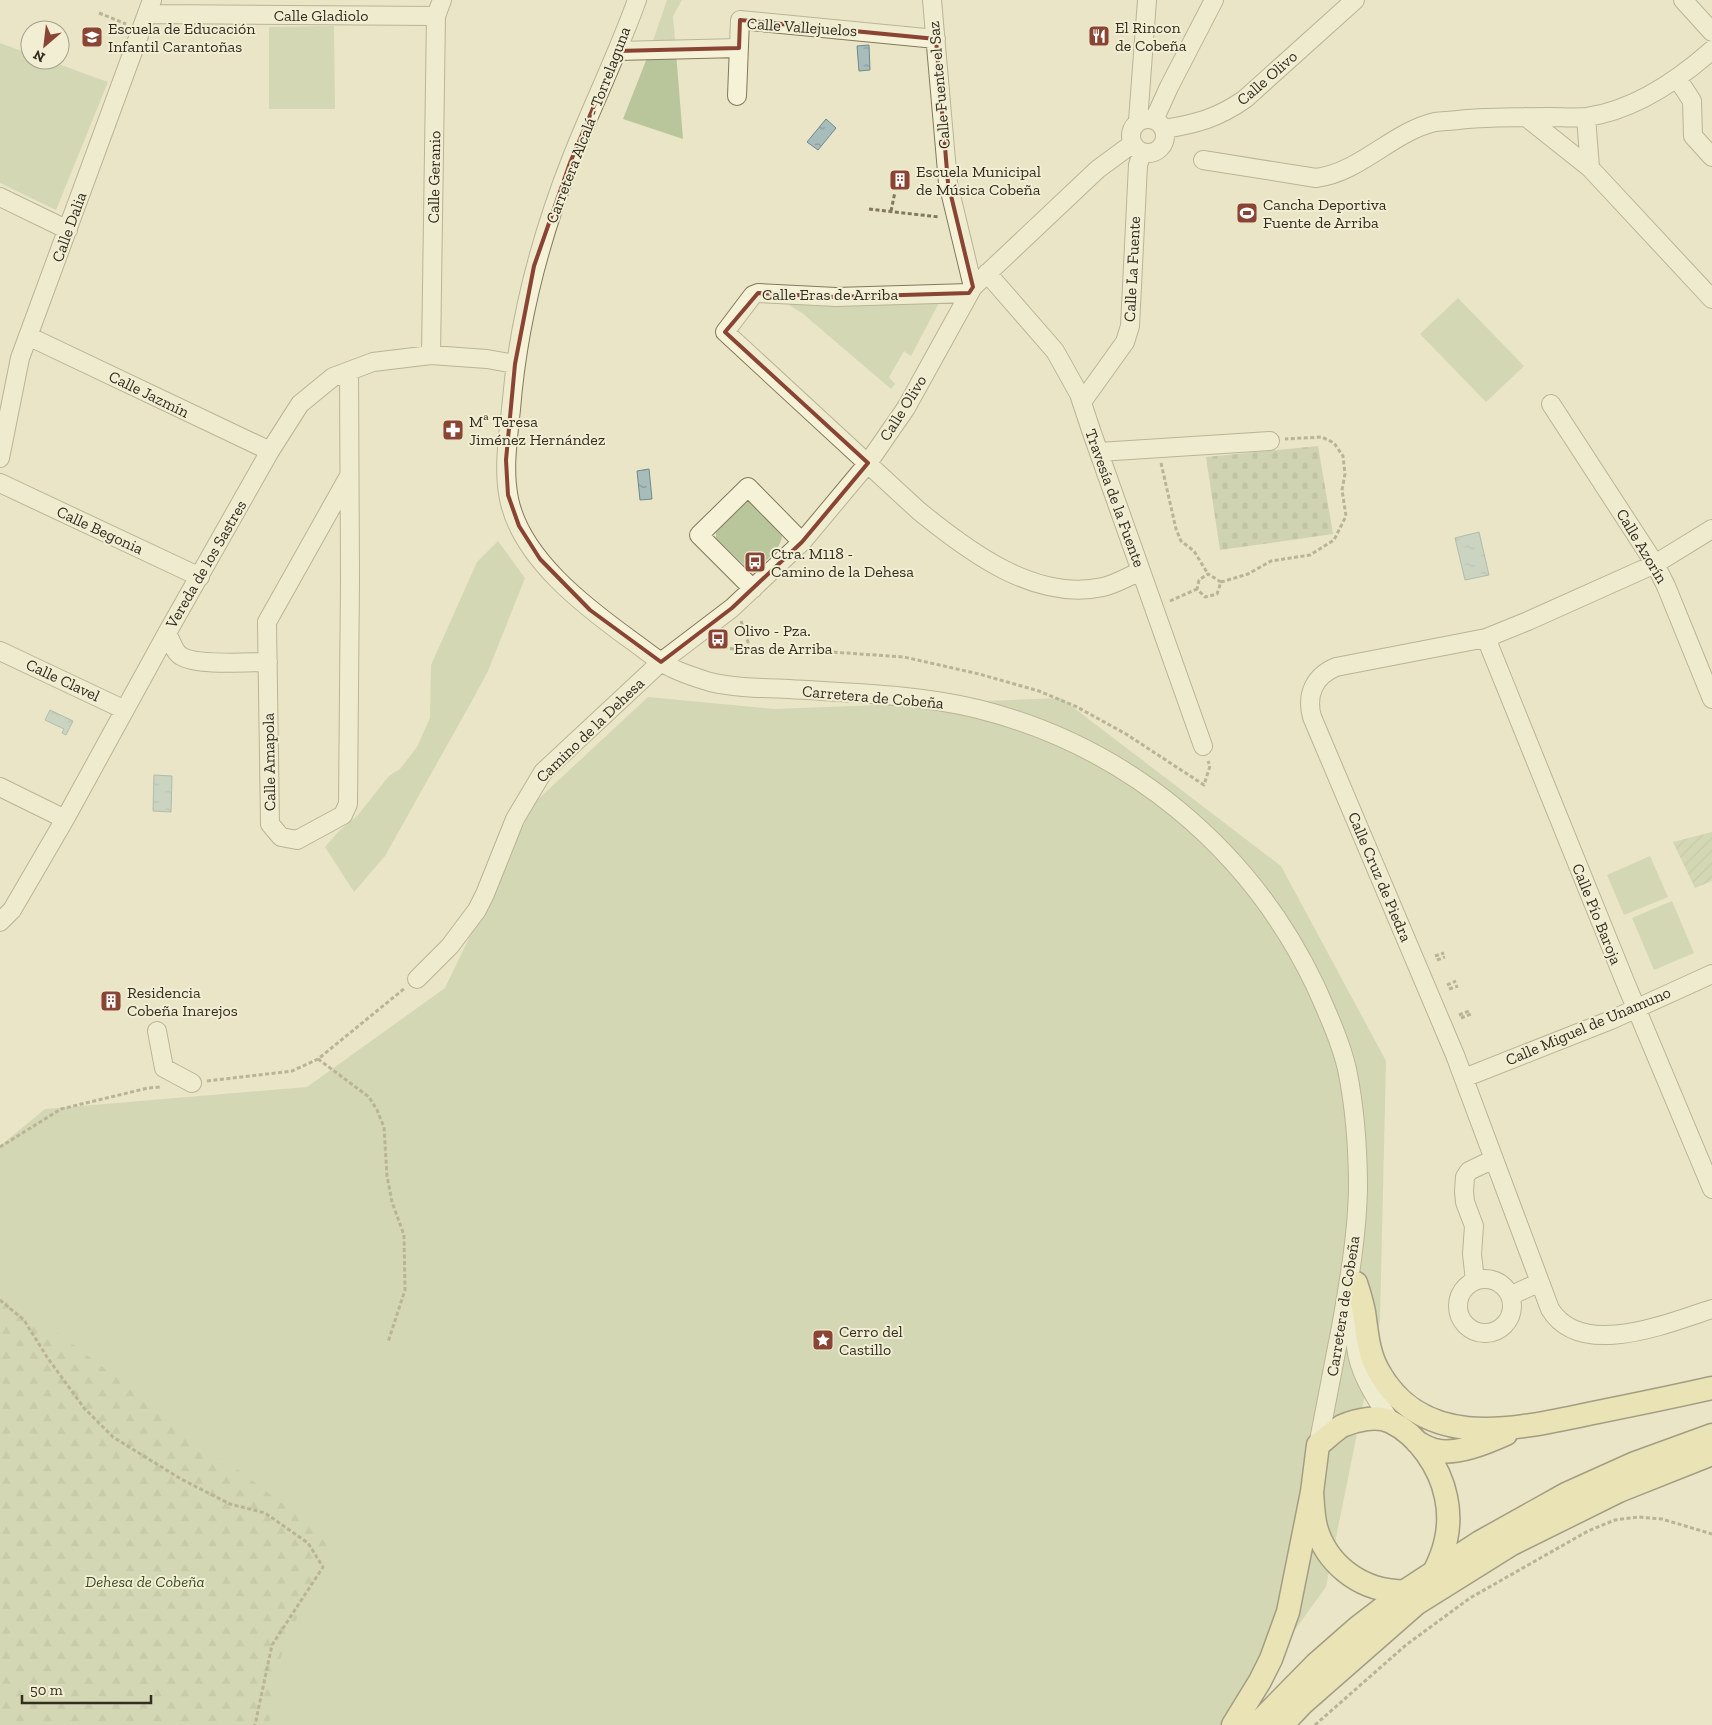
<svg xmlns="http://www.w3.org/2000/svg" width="1712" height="1725" viewBox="0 0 1712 1725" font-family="'Zilla Slab',serif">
	<defs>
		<pattern id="forest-firs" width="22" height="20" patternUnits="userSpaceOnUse" patternTransform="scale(1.25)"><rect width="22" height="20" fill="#b9c69b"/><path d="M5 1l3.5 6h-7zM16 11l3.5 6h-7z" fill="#a0aa85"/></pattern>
		<pattern id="cemetery-stones" width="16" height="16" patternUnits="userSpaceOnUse" patternTransform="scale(1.25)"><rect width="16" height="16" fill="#b1bc99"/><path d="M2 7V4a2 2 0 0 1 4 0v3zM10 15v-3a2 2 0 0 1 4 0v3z" fill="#91997c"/></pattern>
		<pattern id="garden-furrows" width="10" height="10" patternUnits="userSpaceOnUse" patternTransform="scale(1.25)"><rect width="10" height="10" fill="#b9c69b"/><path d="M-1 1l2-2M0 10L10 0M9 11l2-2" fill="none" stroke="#a0aa85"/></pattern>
		<pattern id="water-ripples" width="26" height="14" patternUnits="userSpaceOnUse" patternTransform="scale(1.25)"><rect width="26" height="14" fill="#a7bdbb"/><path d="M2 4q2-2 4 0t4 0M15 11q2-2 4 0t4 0" fill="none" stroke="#899a98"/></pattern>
	</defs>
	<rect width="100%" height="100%" fill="#e9e5c6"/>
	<!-- green -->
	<path fill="#b9c69b" d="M667,0H682L673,16L683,139L623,119L647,58Z
		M334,26L335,109H269V27Z
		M0,43L30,54V60H47L108,82L56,210L0,183Z
		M1458,298L1524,366L1486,402L1420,334Z
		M940,301L911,356L904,351L889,377L895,384L891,389L802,313L789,305L790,302Z
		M747,501L750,502L782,536C782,547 760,571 748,569L716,538V531L744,502Z
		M498,541L525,578L488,671L473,699L385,856L354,892L325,847L338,832L357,816L389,776L400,769L417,747L430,718L431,665L477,562Z
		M648,697L774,709L1061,698L1281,866L1386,1061L1380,1320L1326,1587L1226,1725H0V1146L45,1109L307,1087L445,988L534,803Z
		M1650,856L1668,897L1624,915L1607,875Z
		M1672,901L1694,953L1654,970L1632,918Z"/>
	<!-- forest -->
	<path fill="url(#forest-firs)" d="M0,1289L329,1539L278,1664L269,1725H0Z"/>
	<!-- cemetery -->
	<path fill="url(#cemetery-stones)" d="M1318,446L1333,534L1220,550L1206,457Z"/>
	<!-- garden -->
	<path fill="url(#garden-furrows)" d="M1712,832V881L1695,888L1673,842Z"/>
	<!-- water -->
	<path fill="url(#water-ripples)" stroke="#6e8a89" d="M869,45L870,70L859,71L857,46Z
		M826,119L836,128L818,150L807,142Z
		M649,469L652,499L640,500L637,471Z
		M1479,532L1489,575L1465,580L1455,538Z
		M50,710L73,721L66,735L62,733L64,729L45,720Z
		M154,775L172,776L171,812L153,811Z"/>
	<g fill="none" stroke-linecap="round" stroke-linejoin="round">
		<!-- minor casing -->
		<g stroke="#82785d" stroke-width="20">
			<path id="minor" d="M637,0C618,53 593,104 572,157C540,238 518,322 511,409C508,439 503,469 509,499C521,558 584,606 631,640C644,649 657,661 672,668C684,674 697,678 710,682C735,688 763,688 789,689C852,693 916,694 978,709C1126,746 1249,847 1315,985C1327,1012 1340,1040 1347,1069C1355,1108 1358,1149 1358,1189C1357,1236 1349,1281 1341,1327C1333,1367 1326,1406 1318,1445
				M932,0L948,183L973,287
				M1683,0L1712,32
				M147,14L436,16
				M617,51L739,48
				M1677,78L1692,101L1693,136L1712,157
				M737,96L740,20L936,39
				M1526,117L1590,168L1586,117
				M1131 136a17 17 0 1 1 34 0a17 17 0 1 1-34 0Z
				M1154,120L1169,87L1214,0
				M1138,121L1147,0
				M1164,129C1196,124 1218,118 1245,99L1355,0
				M1203,160L1316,178C1361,172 1392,132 1435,122C1443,121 1451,121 1458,120C1488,117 1518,117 1549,117C1561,117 1574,118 1587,117C1634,110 1677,81 1712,50
				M1590,168L1712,299
				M0,197L68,230
				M987,273L1055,351L1079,394L1092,433L1203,746
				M969,293L836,297L758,293L753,295L725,332L919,511C968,551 1035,602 1103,587C1116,584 1129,576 1141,571
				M28,336L270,451
				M431,355L436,16L442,0
				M349,371L350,578L348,804L343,815L297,840L281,837L270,824L267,622L349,476
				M1082,402L1125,342L1130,326L1138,165L1142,153
				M1551,404L1655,564L1666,586L1712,699
				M1099,452L1270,441
				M0,458L20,358L152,0
				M0,483L200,577
				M1712,529L1655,564L1528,621L1486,638L1336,667C1314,676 1306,695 1312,717L1455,1055L1550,1309C1581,1360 1668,1323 1712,1309
				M753,589L699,535L748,487L802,542
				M167,633C171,640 174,652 181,656C196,666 248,662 268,662
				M1486,638L1626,984L1712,1189
				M0,651L125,710
				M0,787L65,819
				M0,922L12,910L65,819L167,633L270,451L300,404L333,377L373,362L431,355L487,359L515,364
				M417,979L450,946L477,910L485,894L515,819L543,772L661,662L732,608L802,542L868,463L906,408L973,287L1098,169L1132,144
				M157,1031L164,1068L192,1083
				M1464,1078L1611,1020L1712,974
				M1458 1306a27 27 0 1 1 54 0a27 27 0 1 1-54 0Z
				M1475,1281L1472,1254L1474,1226L1465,1202L1464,1191L1465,1177L1469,1171L1494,1159
				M1510,1296L1540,1282
				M1356,1308C1355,1321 1354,1334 1356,1347C1359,1374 1376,1398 1390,1421"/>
		</g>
		<!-- major casing -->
		<g stroke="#504631" stroke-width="25">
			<path id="major" d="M1356,1283C1359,1292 1362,1302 1364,1312C1367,1332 1368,1352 1378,1370C1424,1454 1519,1428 1593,1413C1633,1405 1672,1397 1712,1388
				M1417,1442C1423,1445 1429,1449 1435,1450C1456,1456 1488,1442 1506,1434
				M1233,1725L1260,1681L1271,1659L1288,1612L1312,1492L1318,1445C1326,1439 1334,1431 1342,1426C1356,1420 1377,1415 1391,1422C1418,1435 1440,1467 1446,1497C1453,1529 1443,1560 1425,1587C1415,1589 1405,1592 1395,1591C1358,1588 1326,1563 1316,1527C1313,1515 1313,1504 1312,1492
				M1256,1725L1316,1664L1357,1628L1405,1591L1480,1542L1566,1494L1635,1463L1712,1435
				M1282,1725L1303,1703L1416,1604L1512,1544L1619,1491L1712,1454"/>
		</g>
		<!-- path -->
		<path stroke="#82785d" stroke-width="3" stroke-dasharray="4 2.5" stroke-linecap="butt" d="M99,13L126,24
			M869,209L939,217
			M891,211L895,192
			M1161,463L1176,529L1181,541L1194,551L1208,574
			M1221,582L1208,574L1199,580L1197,589L1205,597L1217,594L1221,582L1248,574L1271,561L1310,555L1334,540L1346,516L1342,490L1345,474L1343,456L1334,443L1322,437L1285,439
			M1170,601L1197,589
			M741,621L748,642L747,652
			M711,644L747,652H831L904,657L979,674L1039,691L1077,707L1126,734L1204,785L1210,766L1208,761
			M1435,956L1444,953
			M1437,960L1445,957
			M1447,985L1456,981
			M1449,989L1458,986
			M1459,1015L1469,1011
			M1461,1018L1471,1014
			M318,1059L369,1097L377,1110L384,1127L387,1176L392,1202L404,1235L405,1290L388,1342
			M207,1081L292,1071L318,1059L405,988
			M0,1147L61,1109L148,1088L161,1087
			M0,1300L24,1320L47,1357L84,1408L113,1437L181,1479L230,1504L265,1513L308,1543L323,1567L272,1645L255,1725
			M1315,1725L1406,1645L1470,1598L1588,1531L1615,1520L1638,1517L1662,1519L1712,1534"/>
		<!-- minor -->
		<use href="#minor" stroke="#f5f2d8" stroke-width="18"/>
		<!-- major -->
		<use href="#major" stroke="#e8e0a2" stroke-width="22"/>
	</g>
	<!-- marked area -->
	<path d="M0 0H1712V1725H0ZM740,20L936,39L948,183L973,287L969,293L836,297L758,293L725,332L868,463L802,542L732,608L661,662L590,610L540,559L519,526L508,495L506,460L515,364L534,266L570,163L617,51L739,48Z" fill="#e9e5c6" fill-opacity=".55" fill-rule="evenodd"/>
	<path fill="none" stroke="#8a4434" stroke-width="4" stroke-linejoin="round" d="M740,20L936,39L948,183L973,287L969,293L836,297L758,293L725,332L868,463L802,542L732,608L661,662L590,610L540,559L519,526L508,495L506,460L515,364L534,266L570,163L617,51L739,48Z"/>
	<!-- icons -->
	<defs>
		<g id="restaurant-square" transform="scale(1.125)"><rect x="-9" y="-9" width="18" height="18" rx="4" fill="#8a4434" stroke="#f1eed4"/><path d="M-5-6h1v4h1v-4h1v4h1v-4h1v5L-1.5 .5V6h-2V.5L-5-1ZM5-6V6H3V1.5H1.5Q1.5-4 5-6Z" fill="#fff"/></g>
		<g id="school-square" transform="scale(1.125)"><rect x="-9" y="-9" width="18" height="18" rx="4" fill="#8a4434" stroke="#f1eed4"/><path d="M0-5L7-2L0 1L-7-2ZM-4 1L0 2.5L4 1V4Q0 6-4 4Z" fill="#fff"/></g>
		<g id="building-square" transform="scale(1.125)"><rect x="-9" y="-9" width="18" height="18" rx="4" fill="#8a4434" stroke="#f1eed4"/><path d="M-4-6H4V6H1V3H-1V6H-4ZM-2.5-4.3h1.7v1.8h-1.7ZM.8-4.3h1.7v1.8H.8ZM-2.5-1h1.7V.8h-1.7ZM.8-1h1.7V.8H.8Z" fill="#fff"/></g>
		<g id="stadium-square" transform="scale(1.125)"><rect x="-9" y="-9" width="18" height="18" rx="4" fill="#8a4434" stroke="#f1eed4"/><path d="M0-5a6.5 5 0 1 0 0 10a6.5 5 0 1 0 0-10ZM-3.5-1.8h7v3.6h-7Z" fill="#fff"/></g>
		<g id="pharmacy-square" transform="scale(1.125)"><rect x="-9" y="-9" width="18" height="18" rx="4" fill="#8a4434" stroke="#f1eed4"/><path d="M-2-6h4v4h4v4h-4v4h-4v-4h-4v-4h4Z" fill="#fff"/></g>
		<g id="bus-square" transform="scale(1.125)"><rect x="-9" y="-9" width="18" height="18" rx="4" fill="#8a4434" stroke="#f1eed4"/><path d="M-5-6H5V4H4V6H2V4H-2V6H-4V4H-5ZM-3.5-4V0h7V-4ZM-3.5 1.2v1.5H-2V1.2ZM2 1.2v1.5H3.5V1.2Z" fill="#fff"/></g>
		<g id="sight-square" transform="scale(1.125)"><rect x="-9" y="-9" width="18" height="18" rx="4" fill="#8a4434" stroke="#f1eed4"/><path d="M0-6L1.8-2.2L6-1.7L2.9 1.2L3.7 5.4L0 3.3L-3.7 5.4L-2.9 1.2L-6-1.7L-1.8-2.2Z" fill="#fff"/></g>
	</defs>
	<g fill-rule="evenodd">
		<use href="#restaurant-square" x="1099" y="36"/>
		<use href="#school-square" x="92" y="37"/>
		<use href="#building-square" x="900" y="180"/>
		<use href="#stadium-square" x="1247" y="213"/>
		<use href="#pharmacy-square" x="453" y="430"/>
		<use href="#bus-square" x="755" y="562"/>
		<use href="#bus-square" x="718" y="639"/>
		<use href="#building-square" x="111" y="1001"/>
		<use href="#sight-square" x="823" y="1340"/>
	</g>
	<g text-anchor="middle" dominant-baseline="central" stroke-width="4" stroke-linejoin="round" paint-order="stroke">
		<!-- street labels -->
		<g font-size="16" fill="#342d20" stroke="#f1eed4">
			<text x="321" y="15">Calle Gladiolo</text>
			<text transform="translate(802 27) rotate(4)">Calle Vallejuelos</text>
			<text transform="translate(1267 78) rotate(-41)">Calle Olivo</text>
			<text transform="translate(939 85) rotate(-95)">Calle Fuente el Saz</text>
			<text transform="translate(588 125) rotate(-69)">Carretera Alcalá - Torrelaguna</text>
			<text transform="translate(434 177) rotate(-89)">Calle Geranio</text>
			<text transform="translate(69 227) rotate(-70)">Calle Dalia</text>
			<text transform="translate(1132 269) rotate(-87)">Calle La Fuente</text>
			<text x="830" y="294">Calle Eras de Arriba</text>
			<text transform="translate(149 394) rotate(26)">Calle Jazmín</text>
			<text transform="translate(903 408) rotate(-58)">Calle Olivo</text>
			<text transform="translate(1115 498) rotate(70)">Travesía de la Fuente</text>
			<text transform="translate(100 530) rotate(25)">Calle Begonia</text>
			<text transform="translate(1642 546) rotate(59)">Calle Azorín</text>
			<text transform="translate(206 564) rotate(-60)">Vereda de los Sastres</text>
			<text transform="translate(63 680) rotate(25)">Calle Clavel</text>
			<text transform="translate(873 697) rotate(5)">Carretera de Cobeña</text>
			<text transform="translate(590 730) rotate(-44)">Camino de la Dehesa</text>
			<text transform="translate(269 762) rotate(-91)">Calle Amapola</text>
			<text transform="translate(1380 877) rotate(67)">Calle Cruz de Piedra</text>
			<text transform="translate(1597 914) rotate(68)">Calle Pío Baroja</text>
			<text transform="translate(1588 1026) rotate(-23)">Calle Miguel de Unamuno</text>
			<text transform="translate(1343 1306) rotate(-81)">Carretera de Cobeña</text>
		</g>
		<!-- poi labels -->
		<g font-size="16" fill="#342d20" stroke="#f1eed4" text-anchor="start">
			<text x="1115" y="27">El Rincon<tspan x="1115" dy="18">de Cobeña</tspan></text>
			<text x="108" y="28">Escuela de Educación<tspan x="108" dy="18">Infantil Carantoñas</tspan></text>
			<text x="916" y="171">Escuela Municipal<tspan x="916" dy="18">de Música Cobeña</tspan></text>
			<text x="1263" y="204">Cancha Deportiva<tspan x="1263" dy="18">Fuente de Arriba</tspan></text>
			<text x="469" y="421">Mª Teresa<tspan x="469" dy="18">Jiménez Hernández</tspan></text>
			<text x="771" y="553">Ctra. M118 -<tspan x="771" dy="18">Camino de la Dehesa</tspan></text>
			<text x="734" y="630">Olivo - Pza.<tspan x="734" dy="18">Eras de Arriba</tspan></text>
			<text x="127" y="992">Residencia<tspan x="127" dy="18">Cobeña Inarejos</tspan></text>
			<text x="839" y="1331">Cerro del<tspan x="839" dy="18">Castillo</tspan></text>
		</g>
		<!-- park labels -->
		<g font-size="16" font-style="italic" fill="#3d4e29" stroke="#f1eed4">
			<text x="145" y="1581">Dehesa de Cobeña</text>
		</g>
	</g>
	<!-- north arrow -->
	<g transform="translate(45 45) rotate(208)"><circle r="24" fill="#f1eed4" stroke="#a5a18c"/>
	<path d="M0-4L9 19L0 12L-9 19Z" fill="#8a4434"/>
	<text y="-8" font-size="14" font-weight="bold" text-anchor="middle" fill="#342d20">N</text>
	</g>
	<!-- scale -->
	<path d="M22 1695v8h129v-8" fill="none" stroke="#342d20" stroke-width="2.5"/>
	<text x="30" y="1695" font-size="15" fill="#342d20" stroke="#f1eed4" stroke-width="4" paint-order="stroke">50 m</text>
</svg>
